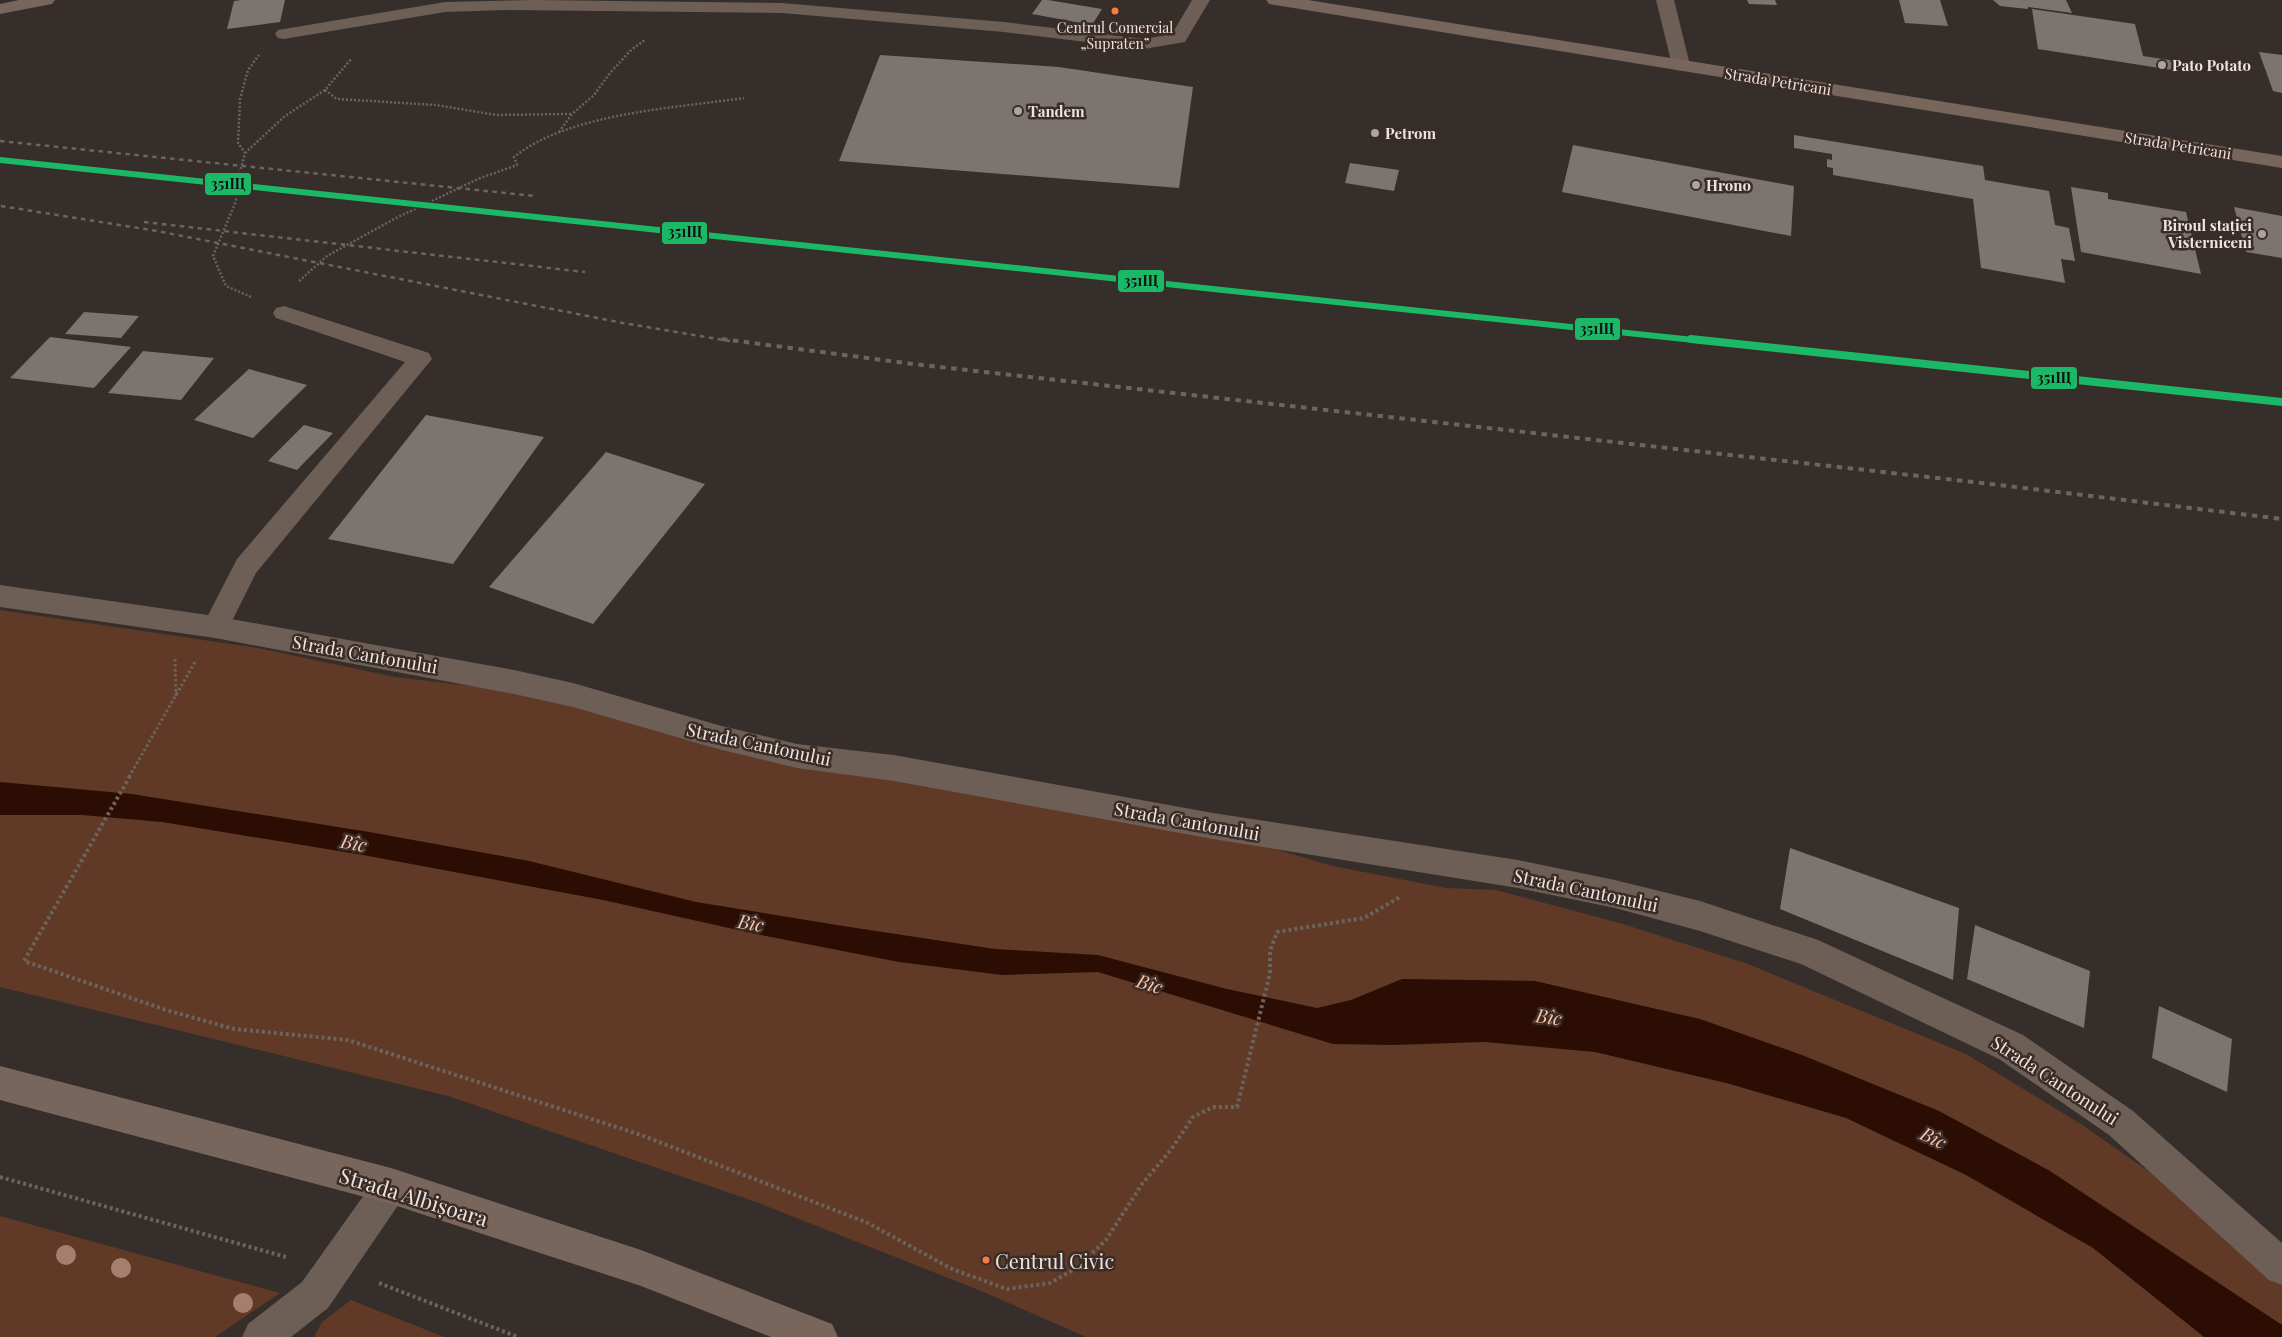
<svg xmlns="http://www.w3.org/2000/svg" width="2282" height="1337" viewBox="0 0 2282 1337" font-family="'Playfair Display',serif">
	<rect width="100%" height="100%" fill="#362e2a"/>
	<!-- green -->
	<path fill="#603a27" d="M0,610L258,648L395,677L531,693L1206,829L1333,866L1446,888L1496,890L1623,924L1748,964L1966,1054L2084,1126L2282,1265V1337H1086L986,1293L759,1203L448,1096L0,987Z
		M0,1216L280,1293L215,1337H0Z
		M351,1300L444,1337H314L322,1322Z"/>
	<!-- water -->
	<path fill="#2c0d04" d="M0,782L132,794L369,832L529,861L696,902L843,926L995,949L1098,955L1227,989L1317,1008L1351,1000L1402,979L1535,981L1700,1019L1802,1055L1939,1111L2050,1171L2282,1325V1337H2204L2093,1248L1966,1175L1846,1118L1730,1084L1595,1052L1484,1042L1393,1045L1333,1044L1098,972L1002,975L899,962L756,934L603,900L363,855L162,822L82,815H0Z"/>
	<!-- building -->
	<path fill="#7c7471" d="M242,0H285L280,22L227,29L234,1Z
		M1042,0H1048L1102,9L1092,25L1032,14Z
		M1747,0H1775L1777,5L1749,4Z
		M1899,0H1940L1948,26L1905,23Z
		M1993,0H2066L2072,13L2028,7V9L2000,6Z
		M2032,9L2135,24L2143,56L2182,62L2185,72L2038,49Z
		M2259,52L2282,55V93L2273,91Z
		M880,55L1059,67L1193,87L1179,188L839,161Z
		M1794,135L1983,166L1985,180L2049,191L2055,225L2069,228L2075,261L2061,259L2065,283L1981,268L1973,199L1833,175V168L1827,167V159L1832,160V154L1794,148Z
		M1573,145L1794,186L1791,236L1562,192Z
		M1350,163L1399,170L1394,191L1345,183Z
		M2071,187L2108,193V199L2186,212L2201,274L2081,252Z
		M2234,207L2282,216V258L2246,252Z
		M84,312L139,316L121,338L65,334Z
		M50,337L131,347L94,388L10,378Z
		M143,351L214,358L181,400L108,393Z
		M249,369L307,385L253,438L194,420Z
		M426,415L544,437L453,564L328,539Z
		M304,425L333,433L297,470L268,461Z
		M606,452L705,484L593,624L489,587Z
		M1790,848L1959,908L1953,980L1780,909Z
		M1975,925L2090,971L2084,1028L1967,979Z
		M2159,1006L2232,1039L2227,1092L2152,1058Z"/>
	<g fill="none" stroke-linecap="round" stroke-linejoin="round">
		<!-- path-far2 -->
		<path stroke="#6d635d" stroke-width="2.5" stroke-dasharray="2 2" stroke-linecap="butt" d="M325,90L337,99L436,105L496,115L572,114
			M559,132L572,114L594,95L610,73L632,49L645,40
			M245,153L285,116L325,90L352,58
			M299,281L327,256L396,218L478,179L517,165L514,157C569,113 675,108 744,98
			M251,297L226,286L213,256L236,201L239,175L245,153L238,143L240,99L248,70L259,55"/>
		<!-- path-far1 -->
		<path stroke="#6d635d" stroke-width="3" stroke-dasharray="2.5 2.5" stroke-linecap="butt" d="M175,659L176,696
			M129,777L195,662"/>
		<!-- path -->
		<path stroke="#6d635d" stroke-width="4" stroke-dasharray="3 3" stroke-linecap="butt" d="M130,776L24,961L166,1010L234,1029L348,1040L641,1135L868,1223L952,1269L1007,1289L1050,1283L1075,1269L1106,1240L1142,1184L1170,1151L1193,1117L1213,1107H1237L1270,973V951L1277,932L1364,918L1400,897
			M0,1177L286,1257
			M379,1283L518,1337"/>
		<!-- lane -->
		<path fill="#6d5e56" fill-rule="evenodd" d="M535,0L782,3L1004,22L1144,39L1172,34L1192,0H1210L1185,42L1144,49L1004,32L782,13L506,10L445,12L284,39L278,38L275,34L278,30L284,29L445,2Z
			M1656,0H1674L1690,65L1688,69L1681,71L1674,69L1672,65Z
			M284,306L429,353L432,359L256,573L225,635L215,638L205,635L202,627L237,559L405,362L276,318L273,313L276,308Z
			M391,1168L403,1174L409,1186L403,1198L328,1308L291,1337H242L248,1324L302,1282L379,1174Z"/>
		<!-- street -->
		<path fill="#6d5e56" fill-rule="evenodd" d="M0,585L215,616L514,670L573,683L718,725L797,744L894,755L1213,813L1518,860L1615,880L1700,901L1818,940L2023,1035L2133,1111L2282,1243V1285L2269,1280L2109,1135L1999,1059L1801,964L1700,931L1615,908L1518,888L1213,839L894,781L797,768L718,749L573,707L514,694L215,638L0,607Z"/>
		<!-- primary -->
		<path fill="#78655b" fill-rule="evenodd" d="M19,0H55L52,4L0,14V4Z
			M1266,0H1308L2282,156V168L1275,5L1269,4Z
			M0,1066L391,1168L641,1250L832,1324L838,1337H771L641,1286L391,1204L0,1100Z"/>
		<!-- rail-far1 -->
		<path stroke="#6d645f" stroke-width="2.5" stroke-dasharray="4.5 4.5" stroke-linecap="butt" d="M0,141L535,196
			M1,206L157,231L623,323L730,341
			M144,222L585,272"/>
		<!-- rail -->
		<path stroke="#6d645f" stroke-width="4" stroke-dasharray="5.5 5.5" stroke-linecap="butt" d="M722,339L913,364L1991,484L2282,519"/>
		<!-- rail-1-far1 casing -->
		<g stroke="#3a2c26" stroke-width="9">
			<path id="rail-1-far1" d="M0,160L1703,341"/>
		</g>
		<!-- rail-1 casing -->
		<g stroke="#3a2c26" stroke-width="12">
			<path id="rail-1" d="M1691,339L2282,402"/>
		</g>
		<!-- rail-1-far1 -->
		<use href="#rail-1-far1" stroke="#1ab867" stroke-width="6"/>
		<!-- rail-1 -->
		<use href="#rail-1" stroke="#1ab867" stroke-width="8"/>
	</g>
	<!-- trees -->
	<g fill="#a47f6e">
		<circle cx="66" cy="1255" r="10"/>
		<circle cx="121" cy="1268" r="10"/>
		<circle cx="243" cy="1303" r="10"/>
	</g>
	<!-- markers -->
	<g fill="#f77d43" stroke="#3a2c26" stroke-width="2">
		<circle cx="1115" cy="11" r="4.5"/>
		<circle cx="986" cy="1260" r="4.5"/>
	</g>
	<g fill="#ada4a0" stroke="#3a2c26" stroke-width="2">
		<circle cx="2162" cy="65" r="5"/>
		<circle cx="1018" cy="111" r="5"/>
		<circle cx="1375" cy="133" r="5"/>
		<circle cx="1696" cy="185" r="5"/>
		<circle cx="2262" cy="234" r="5"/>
	</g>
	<g text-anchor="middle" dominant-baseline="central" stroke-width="5" stroke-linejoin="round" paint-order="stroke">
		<!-- far-bus labels -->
		<g font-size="14" fill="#ede4e0" stroke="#3a2c26">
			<text x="1115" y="27">Centrul Comercial<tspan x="1115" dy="16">„Supraten”</tspan></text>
		</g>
		<!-- far-poi labels -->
		<g font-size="15" font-weight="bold" fill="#ede4e0" stroke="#3a2c26" text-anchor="start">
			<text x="2172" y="65">Pato Potato</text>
			<text x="1028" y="111">Tandem</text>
			<text x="1385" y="133">Petrom</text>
			<text x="1706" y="185">Hrono</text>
			<text x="2252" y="225" text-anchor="end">Biroul stației<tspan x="2252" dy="17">Visterniceni</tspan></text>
		</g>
		<!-- far-street labels -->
		<g font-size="15" fill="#ede4e0" stroke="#3a2c26">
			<text transform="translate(1778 81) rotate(9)">Strada Petricani</text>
			<text transform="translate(2178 145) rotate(9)">Strada Petricani</text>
		</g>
		<!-- street labels -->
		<g font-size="18" fill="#ede4e0" stroke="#3a2c26">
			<text transform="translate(365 654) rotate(10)">Strada Cantonului</text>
			<text transform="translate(759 744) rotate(12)">Strada Cantonului</text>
			<text transform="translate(1187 821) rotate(10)">Strada Cantonului</text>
			<text transform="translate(1586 890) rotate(12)">Strada Cantonului</text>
			<text transform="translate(2055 1080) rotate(33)">Strada Cantonului</text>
		</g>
		<!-- water labels -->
		<g font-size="19" font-style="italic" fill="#ffc3a6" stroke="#3a2c26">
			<text transform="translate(354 842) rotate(10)">Bîc</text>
			<text transform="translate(751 922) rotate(9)">Bîc</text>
			<text transform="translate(1150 983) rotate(17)">Bîc</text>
			<text transform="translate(1549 1016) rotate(8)">Bîc</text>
			<text transform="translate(1934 1137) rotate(26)">Bîc</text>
		</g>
		<!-- near-bus labels -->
		<g font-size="20" fill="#ede4e0" stroke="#3a2c26" text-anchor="start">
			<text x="995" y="1260">Centrul Civic</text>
		</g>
		<!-- near-street labels -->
		<g font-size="21" fill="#ede4e0" stroke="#3a2c26">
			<text transform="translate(414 1196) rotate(17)">Strada Albișoara</text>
		</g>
	</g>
	<g stroke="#3a2c26" stroke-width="2">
		<rect x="204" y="172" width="48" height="24" rx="5" fill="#1ab867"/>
		<rect x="661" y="221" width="47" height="24" rx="5" fill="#1ab867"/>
		<rect x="1117" y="269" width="48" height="24" rx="5" fill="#1ab867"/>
		<rect x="1574" y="317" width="47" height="24" rx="5" fill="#1ab867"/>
		<rect x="2030" y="366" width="48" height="24" rx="5" fill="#1ab867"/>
	</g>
	<g font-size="14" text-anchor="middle" font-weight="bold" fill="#111">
		<text x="228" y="189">351Щ</text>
		<text x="685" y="237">351Щ</text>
		<text x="1141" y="286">351Щ</text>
		<text x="1597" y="334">351Щ</text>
		<text x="2054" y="383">351Щ</text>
	</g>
</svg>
